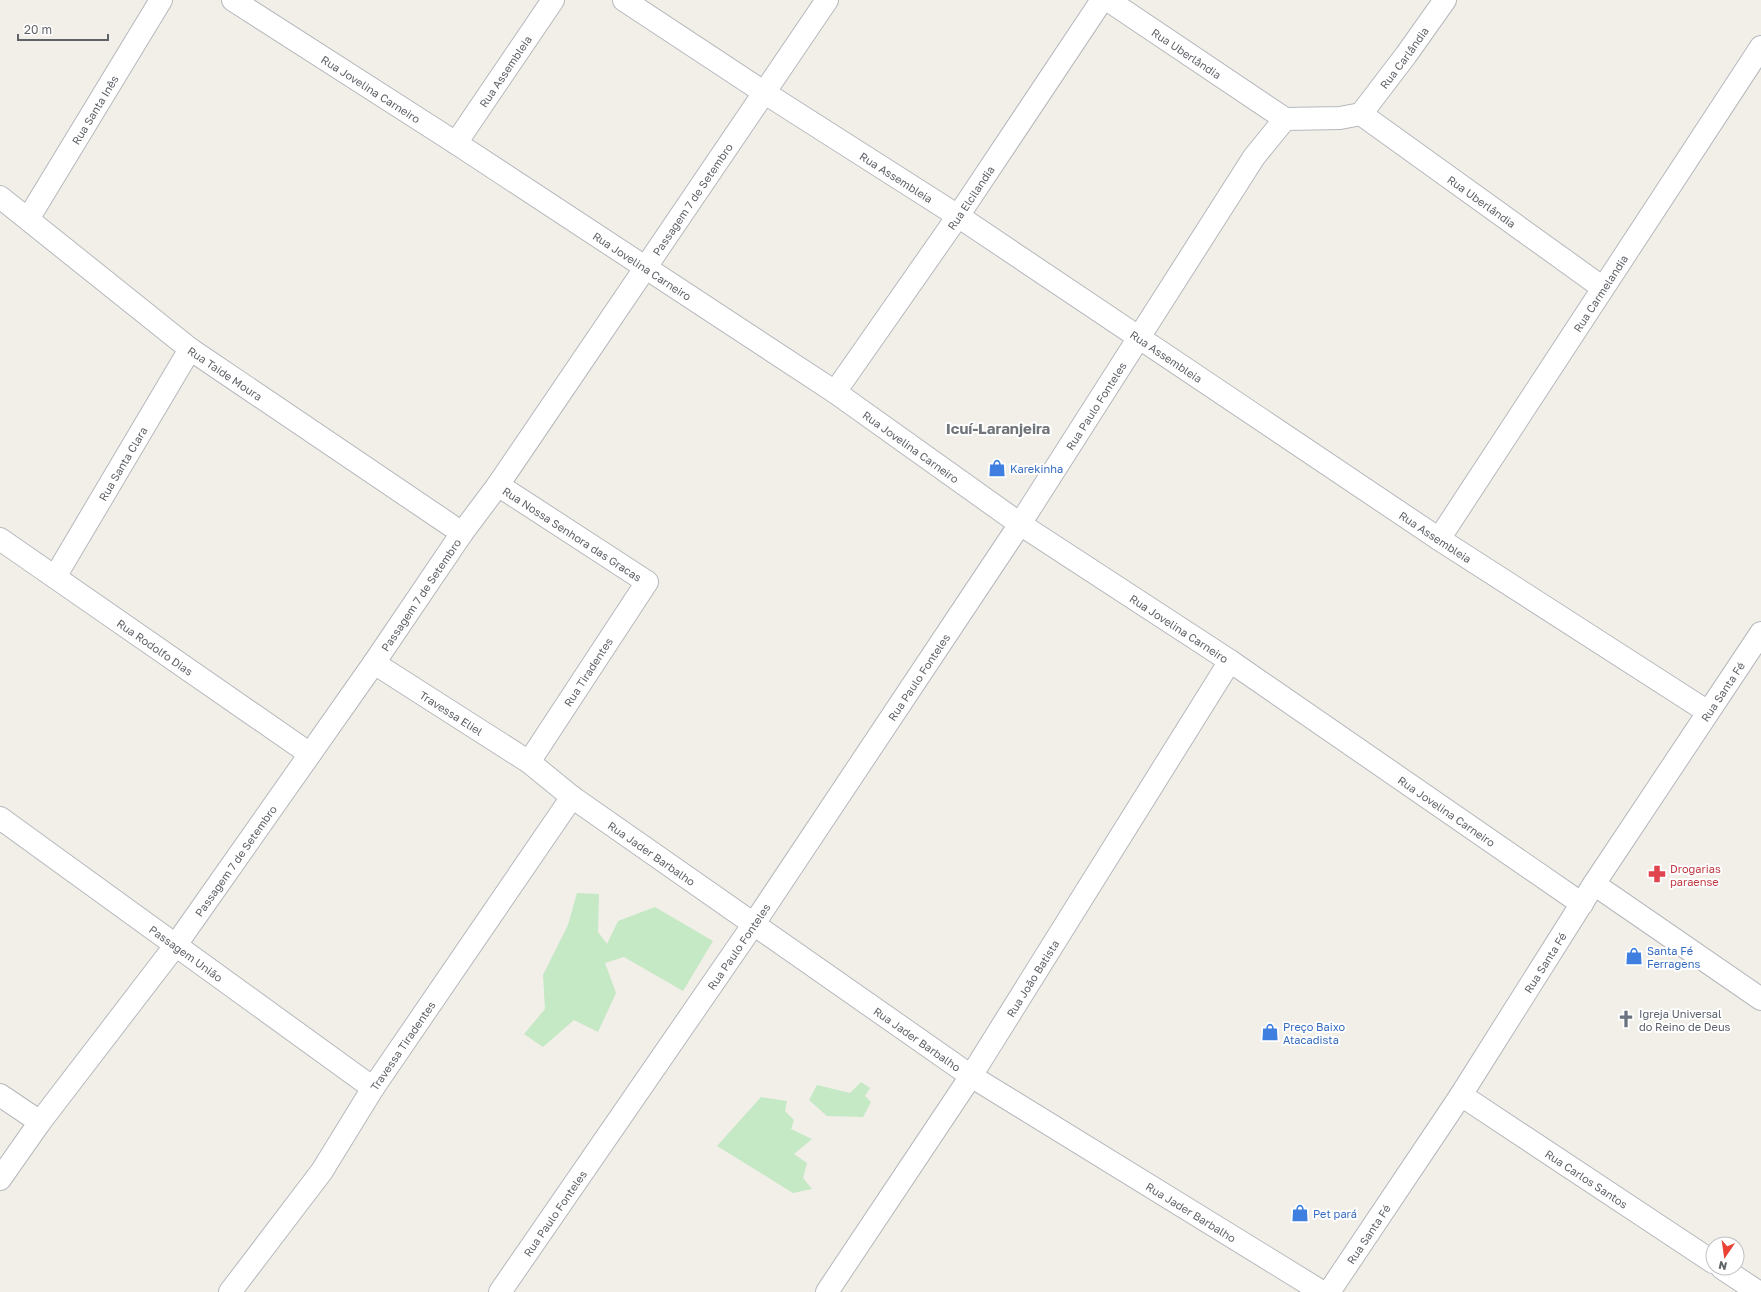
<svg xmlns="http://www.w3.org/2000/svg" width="1761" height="1292" viewBox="0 0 1761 1292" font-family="'Golos Text',sans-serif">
	<rect width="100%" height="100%" fill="#f1efe8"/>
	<!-- green -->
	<path fill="#c5e8c5" d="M577,893L599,894L598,932L607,944L618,921L655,907L713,941L683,991L624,957L605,963L616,993L598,1032L574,1020L543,1047L524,1034L545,1009L543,975L568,925Z
		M861,1082L870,1088L865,1096L871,1102L863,1117L827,1116L809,1100L817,1085L850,1093Z
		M761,1097L787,1101L785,1111L794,1120L791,1129L812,1139L794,1154L807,1163L803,1178L812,1189L793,1193L717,1146Z"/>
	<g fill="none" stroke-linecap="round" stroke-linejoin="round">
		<!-- minor casing -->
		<g stroke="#b5b8bc" stroke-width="24">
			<g id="minor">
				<path id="s1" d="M624,0L765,93L958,216L1439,539L1708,712"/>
				<path id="s2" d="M1108,0L1285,119"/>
				<path id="s3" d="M1361,114L1603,288"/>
				<path id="s4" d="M1361,114L1406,55L1445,0"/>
				<path id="s5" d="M456,143L553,0"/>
				<path id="s6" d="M0,197L190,349L462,533"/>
				<path id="s7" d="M28,219L161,0"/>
				<path id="s8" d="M835,392L958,216L1102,0"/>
				<path id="s9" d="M498,485L647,582L529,762"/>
				<path id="s10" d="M0,539L310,754"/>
				<path id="s11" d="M1439,539L1761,47"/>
				<path id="s12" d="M55,577L190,349"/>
				<path id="s13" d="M374,663L529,762L572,797L971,1076L1322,1292"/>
				<path id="s14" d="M0,818L373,1088"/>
				<path d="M1594,884L1761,999"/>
				<path d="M0,1095L40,1122"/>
				<path id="s15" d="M1461,1095L1713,1262"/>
				<path id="s16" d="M0,1179L40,1122L175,946L374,663L462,533L498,485L827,0"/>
				<path d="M1722,1268L1758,1292"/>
				<path id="s17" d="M230,1292L322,1171L373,1088L572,797"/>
				<path id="s18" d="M500,1292L753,925L1020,524L1254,157L1285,119L1340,118L1361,114"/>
				<path id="s19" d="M827,1292L971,1076L1230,661"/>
			</g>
		</g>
		<!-- tertiary casing -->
		<g stroke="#b5b8bc" stroke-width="24">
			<g id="tertiary">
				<path id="s20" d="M233,0L456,143L835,392L1020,524L1230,661L1582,904"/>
				<path id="s21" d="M1329,1292L1461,1095L1594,884L1761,633"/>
			</g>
		</g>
		<!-- minor -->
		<use href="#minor" stroke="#fff" stroke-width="22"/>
		<!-- tertiary -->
		<use href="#tertiary" stroke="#fff" stroke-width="22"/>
	</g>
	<!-- icons -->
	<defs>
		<g id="shop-bare" transform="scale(1.38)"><path d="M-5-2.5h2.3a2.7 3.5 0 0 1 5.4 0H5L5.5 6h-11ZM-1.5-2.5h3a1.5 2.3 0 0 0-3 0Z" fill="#3f7fe0" stroke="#fff" stroke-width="2.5" paint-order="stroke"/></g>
		<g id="pharmacy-bare" transform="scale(1.38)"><path d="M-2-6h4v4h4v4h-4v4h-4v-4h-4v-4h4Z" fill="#e0444e" stroke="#fff" stroke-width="2.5" paint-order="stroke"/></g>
		<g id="church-bare" transform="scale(1.38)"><path d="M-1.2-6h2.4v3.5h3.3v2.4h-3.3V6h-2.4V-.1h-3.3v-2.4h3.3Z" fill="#6b7280" stroke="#fff" stroke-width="2.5" paint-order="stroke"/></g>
	</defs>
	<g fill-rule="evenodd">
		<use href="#shop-bare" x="997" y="468"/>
		<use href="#pharmacy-bare" x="1657" y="874"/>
		<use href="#shop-bare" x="1634" y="956"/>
		<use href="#church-bare" x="1626" y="1019"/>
		<use href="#shop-bare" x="1270" y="1032"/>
		<use href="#shop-bare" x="1300" y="1213"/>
	</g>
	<g text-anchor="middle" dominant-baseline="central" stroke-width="4" stroke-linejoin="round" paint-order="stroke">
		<!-- street labels -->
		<g font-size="11" fill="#5f6368" stroke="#fff">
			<text stroke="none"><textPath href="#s2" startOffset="95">Rua Uberlândia</textPath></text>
			<text stroke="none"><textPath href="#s4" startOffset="71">Rua Carlândia</textPath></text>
			<text stroke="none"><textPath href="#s5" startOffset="87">Rua Assembleia</textPath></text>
			<text stroke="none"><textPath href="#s20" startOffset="164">Rua Jovelina Carneiro</textPath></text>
			<text stroke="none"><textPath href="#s7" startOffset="128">Rua Santa Inês</textPath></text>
			<text stroke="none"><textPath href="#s1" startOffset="325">Rua Assembleia</textPath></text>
			<text stroke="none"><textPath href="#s8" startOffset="237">Rua Elcilandia</textPath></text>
			<text stroke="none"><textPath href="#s16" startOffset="1200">Passagem 7 de Setembro</textPath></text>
			<text stroke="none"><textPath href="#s3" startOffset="149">Rua Uberlândia</textPath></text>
			<text stroke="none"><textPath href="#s20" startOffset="488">Rua Jovelina Carneiro</textPath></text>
			<text stroke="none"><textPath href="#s11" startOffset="294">Rua Carmelandia</textPath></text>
			<text stroke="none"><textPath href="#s1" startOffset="649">Rua Assembleia</textPath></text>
			<text stroke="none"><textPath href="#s6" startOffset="286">Rua Taide Moura</textPath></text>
			<text stroke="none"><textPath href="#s18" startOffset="1068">Rua Paulo Fonteles</textPath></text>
			<text stroke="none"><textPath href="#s20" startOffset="812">Rua Jovelina Carneiro</textPath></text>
			<text stroke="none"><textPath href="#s12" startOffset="132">Rua Santa Clara</textPath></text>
			<text stroke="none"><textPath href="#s9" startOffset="89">Rua Nossa Senhora das Gracas</textPath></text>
			<text stroke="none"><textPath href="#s1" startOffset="973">Rua Assembleia</textPath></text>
			<text stroke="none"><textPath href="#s16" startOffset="720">Passagem 7 de Setembro</textPath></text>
			<text stroke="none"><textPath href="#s20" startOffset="1136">Rua Jovelina Carneiro</textPath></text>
			<text stroke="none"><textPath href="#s10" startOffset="189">Rua Rodolfo Dias</textPath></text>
			<text transform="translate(588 672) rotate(-57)">Rua Tiradentes</text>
			<text stroke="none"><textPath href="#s18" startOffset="744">Rua Paulo Fonteles</textPath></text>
			<text stroke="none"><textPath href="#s21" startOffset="718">Rua Santa Fé</textPath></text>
			<text stroke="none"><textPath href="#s13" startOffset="92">Travessa Eliel</textPath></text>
			<text stroke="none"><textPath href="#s20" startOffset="1460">Rua Jovelina Carneiro</textPath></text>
			<text stroke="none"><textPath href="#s13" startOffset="337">Rua Jader Barbalho</textPath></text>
			<text stroke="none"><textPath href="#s16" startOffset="396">Passagem 7 de Setembro</textPath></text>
			<text stroke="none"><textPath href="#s18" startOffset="420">Rua Paulo Fonteles</textPath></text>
			<text stroke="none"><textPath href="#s14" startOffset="230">Passagem União</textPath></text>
			<text stroke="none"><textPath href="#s21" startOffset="394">Rua Santa Fé</textPath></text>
			<text stroke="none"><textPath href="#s19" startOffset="375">Rua João Batista</textPath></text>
			<text stroke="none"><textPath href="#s13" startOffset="661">Rua Jader Barbalho</textPath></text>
			<text stroke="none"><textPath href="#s17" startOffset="301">Travessa Tiradentes</textPath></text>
			<text stroke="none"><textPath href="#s15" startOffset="151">Rua Carlos Santos</textPath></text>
			<text stroke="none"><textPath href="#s13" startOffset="985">Rua Jader Barbalho</textPath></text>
			<text stroke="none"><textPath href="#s18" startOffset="96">Rua Paulo Fonteles</textPath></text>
			<text stroke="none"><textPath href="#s21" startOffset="70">Rua Santa Fé</textPath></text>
		</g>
		<!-- shop labels -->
		<g font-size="11" fill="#366cbe" stroke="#fff" text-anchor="start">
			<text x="1010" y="468">Karekinha</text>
			<text x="1647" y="950">Santa Fé<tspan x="1647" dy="13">Ferragens</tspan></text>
			<text x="1283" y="1026">Preço Baixo<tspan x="1283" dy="13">Atacadista</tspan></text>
			<text x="1313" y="1213">Pet pará</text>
		</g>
		<!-- health labels -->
		<g font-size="11" fill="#be3a42" stroke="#fff" text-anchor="start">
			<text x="1670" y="868">Drogarias<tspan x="1670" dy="13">paraense</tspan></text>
		</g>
		<!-- worship labels -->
		<g font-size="11" fill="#5b616d" stroke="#fff" text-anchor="start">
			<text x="1639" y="1013">Igreja Universal<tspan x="1639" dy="13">do Reino de Deus</tspan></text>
		</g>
		<!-- district labels -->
		<g font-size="15" font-weight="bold" fill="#70757a" stroke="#fff">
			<text x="998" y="428">Icuí-Laranjeira</text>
		</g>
	</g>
	<!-- north arrow -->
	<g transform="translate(1725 1256) rotate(193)"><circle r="19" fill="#ffffff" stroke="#bfc1c3"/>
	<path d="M0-3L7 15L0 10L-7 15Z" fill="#ea4335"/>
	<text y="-6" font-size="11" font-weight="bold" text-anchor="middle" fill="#5f6368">N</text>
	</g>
	<!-- scale -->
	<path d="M18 34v6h90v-6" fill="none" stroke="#5f6368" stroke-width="2"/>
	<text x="24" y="34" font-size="12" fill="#5f6368" stroke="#ffffff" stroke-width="3" paint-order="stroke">20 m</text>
</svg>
